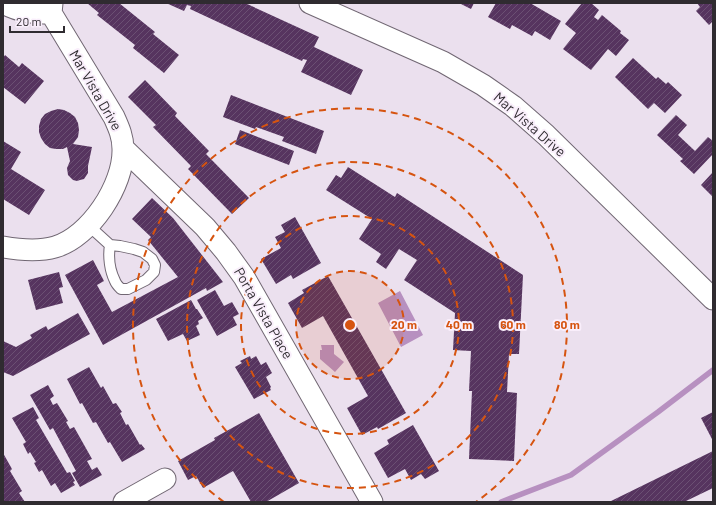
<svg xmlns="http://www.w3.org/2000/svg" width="716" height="505" viewBox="0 0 716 505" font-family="Barlow,sans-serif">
	<defs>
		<pattern id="building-hatch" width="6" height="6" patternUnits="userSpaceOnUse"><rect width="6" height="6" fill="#56345f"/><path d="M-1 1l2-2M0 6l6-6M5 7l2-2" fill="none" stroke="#6b5073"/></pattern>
	</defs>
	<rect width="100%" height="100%" fill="#ebe0ee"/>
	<!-- water -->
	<path fill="#b790c0" d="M400,291L423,335L401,347L378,303Z
		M321,345H334V354L344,362L335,372L320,359V350H322Z"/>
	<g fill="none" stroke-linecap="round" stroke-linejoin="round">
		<!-- stream -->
		<path stroke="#b790c0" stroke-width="5.5" d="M501,502L571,475L658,412L713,370"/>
	</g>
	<!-- building -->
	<path fill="url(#building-hatch)" d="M87,3H119L155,32L153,34L179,55L164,73L133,48L135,45L97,15L99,13Z
		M166,3H245L319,37L314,47L363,70L351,95L301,72L307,60L303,59L302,61L190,9L191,6L187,5L184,11Z
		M459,3H474L471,9Z
		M496,3H530L561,21L550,40L535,31L532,36L512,25L510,29L488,17Z
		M582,3H591L599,10L594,17L598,20L602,15L621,31L620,33L629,40L616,56L608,49L591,70L563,49L576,33L565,24Z
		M697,3H713V21L709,25L696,11L700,7Z
		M5,55L19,67L22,63L44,81L25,104L3,87V58Z
		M633,58L656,79L658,77L666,84L668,82L682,95L665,113L654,103L648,109L615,77Z
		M145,80L177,113L175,116L209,151L206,154L249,198L232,214L188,169L191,166L153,127L156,125L128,97Z
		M231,95L324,131L316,154L282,141L284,137L256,127L255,129L223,117Z
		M58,109L64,110L70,113L75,117L78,123L79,130L78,137L73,144L92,147L88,166V173L84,179L80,180L77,181L73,180L68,175L67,168L70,161L67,147L63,149H56L50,148L45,144L41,138L39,132V126L41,119L45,114L51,111Z
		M676,115L687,125L678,135L695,151L708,137L713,141V154L694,174L680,161L683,159L657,135Z
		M240,130L294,151L289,165L235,144Z
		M3,141L21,152L11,169L45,190L29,215L3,199Z
		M348,167L395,197L397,193L523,275L519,354H509L507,392L517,393L514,461L469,459L472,391H469L471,351L453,350L455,313L404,280L417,260L399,249L386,269L376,262L381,254L359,239L372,219L326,190L336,175L341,178Z
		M713,172V197L701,185Z
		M152,198L173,218L223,282L207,291L206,288L103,345L65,275L93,260L104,281L97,285L112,312L178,277L148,240L151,237L132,219Z
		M295,217L321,263L293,279L291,275L276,284L261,259L281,248L275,237L285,232L281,225Z
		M59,272L63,287L59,288L63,303L36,310L28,280Z
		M328,276L406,413L378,429L377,427L362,435L347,408L368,396L323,316L302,328L288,303L304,293L302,290Z
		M215,290L224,306L232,302L239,314L233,317L237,325L217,336L197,300Z
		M191,300L196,309H197L203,318L198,321L199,324L196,326L200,335L187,341L183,334L168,341L156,319Z
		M78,313L90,334L13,376L3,372V341L16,347L32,338L30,335L46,326L48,330Z
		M250,356L251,359L256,356L261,365L266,362L272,373L266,377L271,387L270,388L271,390L254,399L235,367L242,363L240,361Z
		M89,367L101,388L103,386L113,404L116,403L122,412L120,413L126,425L128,424L140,445L141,444L145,449L122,462L110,442L108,443L96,422L93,423L82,403L80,404L67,379Z
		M48,385L54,396L50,399L53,405L57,403L68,421L66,422L70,429L74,427L92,459L87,461L92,470L97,467L102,475L80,487L72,473L76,471L53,428L50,430L30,395Z
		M33,407L39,418L36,420L67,473L70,472L75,481L73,482L75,485L61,493L55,483L51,486L42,470L39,472L34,463L36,462L30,452L28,454L23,444L26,442L12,418Z
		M713,412V441L701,418Z
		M259,413L299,483L266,502H251L233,471L203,488L196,476L188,480L178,461L215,440L214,438Z
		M413,425L439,471L425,479L421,474L411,480L405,469L388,478L374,453L389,444L387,440Z
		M713,451V488L684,502H609Z
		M3,453L12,469L10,471L22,491L19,493L25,502H3Z"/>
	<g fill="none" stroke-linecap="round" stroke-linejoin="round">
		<!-- service casing -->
		<g stroke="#716773" stroke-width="12">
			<path id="service" d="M88,225L110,245L120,246L134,249L143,252L152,259L155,265L154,272L146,280L128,289H121C119,287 116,284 115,281C110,271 108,257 110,245"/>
		</g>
		<!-- minor casing -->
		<g stroke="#716773" stroke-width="23">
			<path id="minor" d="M3,3C20,12 32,13 51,13
				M310,3L443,62L483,85L513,106L546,135L713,299
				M124,149L205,227L226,252L244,277L372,502
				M3,247C20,250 38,252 55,247C90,237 124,185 123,149C123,137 119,128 114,117L51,13L52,3
				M124,502L165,479"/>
		</g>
		<!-- service -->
		<use href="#service" stroke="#fff" stroke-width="10"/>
		<!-- minor -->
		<use href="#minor" stroke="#fff" stroke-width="21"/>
	</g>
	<!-- distance rings -->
	<circle cx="350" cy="325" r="54" fill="#d65410" fill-opacity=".12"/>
	<g fill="none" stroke="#d65410" stroke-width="2" stroke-dasharray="7 5">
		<circle cx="350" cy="325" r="54"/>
		<circle cx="350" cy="325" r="109"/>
		<circle cx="350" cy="325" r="163"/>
		<path d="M224 502A217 217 0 1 1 476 502"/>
	</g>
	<g text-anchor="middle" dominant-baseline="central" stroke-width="4" stroke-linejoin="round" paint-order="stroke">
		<!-- street labels -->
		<g font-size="14" fill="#2f2b30" stroke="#f9eefb">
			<text transform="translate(96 90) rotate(60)">Mar Vista Drive</text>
			<text transform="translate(530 124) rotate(41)">Mar Vista Drive</text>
			<text transform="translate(264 313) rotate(60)">Porta Vista Place</text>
		</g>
	</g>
	<circle cx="350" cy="325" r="6" fill="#d65410" stroke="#f9eefb" stroke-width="2"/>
	<g font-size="12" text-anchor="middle" font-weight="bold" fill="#d65410" stroke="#f9eefb" stroke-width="4" stroke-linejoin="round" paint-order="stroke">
		<text x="404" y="329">20 m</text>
		<text x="459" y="329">40 m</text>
		<text x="513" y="329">60 m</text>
		<text x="567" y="329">80 m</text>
	</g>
	<!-- border -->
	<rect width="716" height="505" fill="none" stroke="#2f2b30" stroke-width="8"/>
	<!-- scale -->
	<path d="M10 26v6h54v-6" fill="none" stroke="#2f2b30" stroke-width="2"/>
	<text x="16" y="26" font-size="12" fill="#2f2b30" stroke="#f9eefb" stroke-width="3" paint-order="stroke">20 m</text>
</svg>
